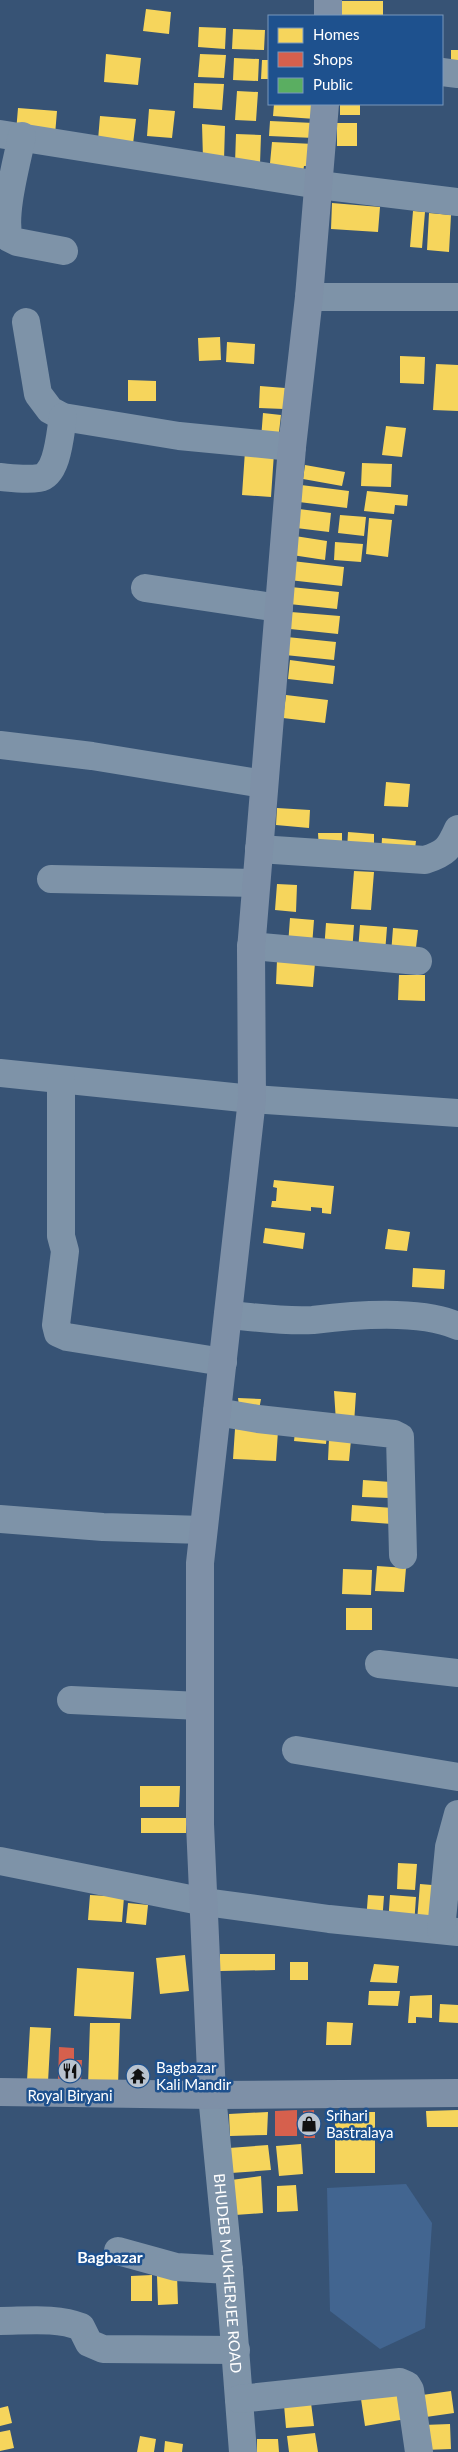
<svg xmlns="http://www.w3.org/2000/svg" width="458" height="2452" viewBox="0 0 458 2452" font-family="Lato,sans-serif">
<rect width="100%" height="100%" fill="#375375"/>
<path fill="#426590" d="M406,2184L432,2223L425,2328L380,2349L330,2311L327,2188Z"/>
<path fill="#f6d55c" d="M341,1H383V16H341Z
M146,9L171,12L169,34L143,31Z
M199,27L226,28L225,49L198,47Z
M233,29L265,30L264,50L232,49Z
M451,50H458V68H451Z
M106,54L141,58L138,85L104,82Z
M200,54L226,55L224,78L198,77Z
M234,58L259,59L258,81L233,80Z
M262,60H269V79H261Z
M194,83L224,84L222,110L193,108Z
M237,91L258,92L256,121L235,120Z
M274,104H316L315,119L273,116Z
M340,104H360V115H340Z
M18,108L57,111L55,135L16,132Z
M149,109L175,111L172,138L147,136Z
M100,116L136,119L133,144L98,140Z
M270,121L314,123V138L269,136Z
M337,123H357V146H337Z
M202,124L225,126L224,160L203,159Z
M236,134L261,135L260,164L235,163Z
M272,142L314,144L313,166H304L303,172L269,174Z
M332,203L380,207L378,232L331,229Z
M413,211L425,212L422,248L410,247Z
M429,213L451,215L449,252L427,250Z
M220,337L221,360L199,361L198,338Z
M227,342L255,344L254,364L226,362Z
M400,356L425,357L424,384L400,383Z
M436,364L458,365V411L433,410Z
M128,380L156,381V401H128Z
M260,386L285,388L284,409L259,408Z
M263,413L281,415L278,441L261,439Z
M386,426L406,428L402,457L382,455Z
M245,451L274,453L271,497L242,495Z
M362,463L392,464L391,487L361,486Z
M305,465L345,472L342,486L303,479Z
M301,485L349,491L347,508L299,502Z
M367,491L408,495L407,506L395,505L394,514L364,511Z
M299,509L331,513L329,532L296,528Z
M340,515L366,517L364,536L338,533Z
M369,518L392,520L388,557L366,554Z
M295,536L327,541L325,560L292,555Z
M335,542L363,544L361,562L334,560Z
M292,561L344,567L342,586L289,580Z
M291,587L339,592L337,609L289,604Z
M291,612L340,616L338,634L290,629Z
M287,637L336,642L334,660L285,655Z
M290,660L335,666L333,684L288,679Z
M286,695L328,700L325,723L283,718Z
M386,782L410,784L408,807L384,806Z
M277,808L310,810L309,828L276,825Z
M348,832L374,834V853L347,850Z
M318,833H342V851L319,850Z
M382,838L416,841L414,857L381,855Z
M354,871L374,872L371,910L351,909Z
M277,884L297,885L296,912L275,910Z
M290,918L314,920L312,946L288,945Z
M326,923L354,925L352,953L324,951Z
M360,925L387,927L385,953L358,951Z
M393,928L418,930L415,956L391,954Z
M277,960L315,963L313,987L276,984Z
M399,975H425V1001L398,1000Z
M274,1180L334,1186L331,1214L322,1213V1208L311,1207V1211L271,1207L272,1201H276L277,1188L273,1187Z
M265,1228L305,1233L303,1249L263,1243Z
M388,1229L410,1232L407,1251L385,1249Z
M413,1268L445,1270L444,1289L412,1287Z
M334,1391L356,1393L354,1424L336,1422Z
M238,1398L261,1399L258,1415L240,1414Z
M235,1429L278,1431L276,1461L233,1459Z
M295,1432L327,1434L326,1444L294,1441Z
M329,1439L351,1440L349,1461L328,1460Z
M363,1480L391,1482L390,1498L362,1497Z
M352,1505L393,1508L392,1524L351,1521Z
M377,1566L406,1568L404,1592L375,1591Z
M343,1569L372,1570L371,1595L342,1594Z
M346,1608H372V1630H346Z
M140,1786H180L179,1807H140Z
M141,1818H186V1833H141Z
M398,1863L417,1864L415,1890L397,1889Z
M420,1884L444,1886L441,1923L417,1921Z
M90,1895L124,1897L122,1922L88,1920Z
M368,1895L384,1896L382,1923L366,1921Z
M390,1895L416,1897L414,1926L388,1924Z
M128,1903L148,1905L146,1925L126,1923Z
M220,1954H275V1970L220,1971Z
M185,1955L189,1991L160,1994L156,1958Z
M290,1962H308V1980H290Z
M374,1964L399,1966L397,1983L370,1982Z
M77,1968L134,1972L131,2019L74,2016Z
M369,1991H400L398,2006L368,2005Z
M432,1995V2018L416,2017V2023H408L410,1996Z
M440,2004L458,2005V2023L439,2022Z
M327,2022L353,2023L351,2045H326Z
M90,2023H120L118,2086H88Z
M30,2027L51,2028L48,2082L27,2081Z
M458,2110V2127H427L426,2111Z
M268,2112L267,2135L230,2136L229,2114Z
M335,2112H375V2173H335Z
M301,2144L303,2174L279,2176L276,2146Z
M268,2145L271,2170L231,2173L229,2148Z
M261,2176L263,2213L235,2215L231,2180Z
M296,2185L298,2211L277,2212V2186Z
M152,2275V2301H131V2276Z
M177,2275L178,2304L158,2305L157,2276Z
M451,2391L454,2413L419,2418L415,2396Z
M401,2393L406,2419L365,2426L361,2399Z
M311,2403L314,2426L286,2428L284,2405Z
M8,2406L12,2423L0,2426V2408Z
M450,2424L451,2449L424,2450L423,2425Z
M10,2430L14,2448L0,2451V2432Z
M315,2433L318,2452H289L287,2436Z
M140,2436L156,2439L154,2452H137Z
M257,2439H278L279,2452H257Z
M165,2441L183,2444L182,2452H164Z"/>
<path fill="#d6604d" d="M59,2047L74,2048V2060H82L81,2082L58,2081Z
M297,2110V2136H275V2111Z
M314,2110L315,2138H304L303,2111Z"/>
<path fill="#5aae61" d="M145,2068L146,2084L130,2085L129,2069Z"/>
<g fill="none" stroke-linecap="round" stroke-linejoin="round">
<g stroke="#7e93a8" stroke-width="28">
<path d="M442,72L458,74"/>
<path d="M0,134L319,185L458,202"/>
<path d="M22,136C17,162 2,214 9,238L17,242L64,251"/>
<path d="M309,297H458"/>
<path d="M26,322L38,394L50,410L63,417L179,436L292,447"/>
<path d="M0,477C12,478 26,480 39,478C58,475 60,433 63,417"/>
<path d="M145,588L279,608"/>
<path d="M0,745L92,756L264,784"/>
<path d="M259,849L425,860C446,853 449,849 458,829"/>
<path d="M51,879L256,883"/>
<path d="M251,946L418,961"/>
<path d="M0,1073L252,1099L458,1113"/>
<path d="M61,1080V1236L65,1251L56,1325L58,1333L67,1337L223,1362"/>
<path d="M228,1315C255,1317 285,1322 313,1320C353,1315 420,1309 458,1326"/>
<path d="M217,1412L258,1419L394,1434L400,1437L403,1555"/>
<path d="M0,1519L103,1527L203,1530"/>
<path d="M379,1664L458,1673"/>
<path d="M71,1700L200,1706"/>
<path d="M296,1750L458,1777"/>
<path d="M0,1861L205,1902L329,1919L458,1932"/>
<path d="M441,1930L449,1847L458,1814"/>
<path id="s1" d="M212,2095L229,2270L243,2452"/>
<path d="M118,2251L176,2267L229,2270"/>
<path d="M0,2321C26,2321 57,2317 81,2327L89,2343L103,2349L236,2350"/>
<path d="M239,2399L400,2382L407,2385L410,2390L419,2452"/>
</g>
<path stroke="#7e90a7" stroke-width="28" d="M328,16V0
M0,2092L212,2095L458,2093
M212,2095L200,1824V1563L252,1099L251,950L292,447L309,297L325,104"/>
</g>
<defs>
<g id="restaurant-disc" transform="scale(1.25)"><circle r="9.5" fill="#b9c3cf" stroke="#1e518e"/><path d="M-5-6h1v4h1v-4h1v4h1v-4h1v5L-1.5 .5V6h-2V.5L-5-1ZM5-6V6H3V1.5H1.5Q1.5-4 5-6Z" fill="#111"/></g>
<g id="temple-disc" transform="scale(1.25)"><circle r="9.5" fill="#b9c3cf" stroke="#1e518e"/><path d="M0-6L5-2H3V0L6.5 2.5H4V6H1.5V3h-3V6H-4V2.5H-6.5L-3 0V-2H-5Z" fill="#111"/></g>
<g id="shop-disc" transform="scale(1.25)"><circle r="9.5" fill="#b9c3cf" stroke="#1e518e"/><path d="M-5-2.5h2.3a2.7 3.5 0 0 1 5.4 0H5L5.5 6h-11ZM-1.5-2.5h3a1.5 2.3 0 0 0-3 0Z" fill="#111"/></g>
</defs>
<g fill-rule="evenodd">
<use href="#restaurant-disc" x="70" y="2071"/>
<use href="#temple-disc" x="138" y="2076"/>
<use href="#shop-disc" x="309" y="2124"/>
</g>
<g text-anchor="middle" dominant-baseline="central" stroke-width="5" stroke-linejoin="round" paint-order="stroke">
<g font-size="15" fill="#fff" stroke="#1e518e" text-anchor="start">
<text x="156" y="2067">Bagbazar<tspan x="156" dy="17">Kali Mandir</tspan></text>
<text x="70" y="2095" text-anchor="middle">Royal Biryani</text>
<text x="326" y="2115">Srihari<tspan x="326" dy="17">Bastralaya</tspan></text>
</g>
<g font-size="15" fill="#fff" stroke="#1e518e">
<text stroke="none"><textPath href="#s1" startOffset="179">BHUDEB MUKHERJEE ROAD</textPath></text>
</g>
<g font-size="16" font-weight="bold" fill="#fff" stroke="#1e518e">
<text x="110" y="2256">Bagbazar</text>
</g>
</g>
<rect x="268" y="15" width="175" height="90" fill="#1e518e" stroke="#7897bb"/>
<rect x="278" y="28" width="25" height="15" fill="#f6d55c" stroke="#7897bb"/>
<text x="313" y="40" font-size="15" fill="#ffffff">Homes</text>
<rect x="278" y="52" width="25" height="15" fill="#d6604d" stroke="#7897bb"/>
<text x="313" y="65" font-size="15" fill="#ffffff">Shops</text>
<rect x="278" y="78" width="25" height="15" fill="#5aae61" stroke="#7897bb"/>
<text x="313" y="90" font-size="15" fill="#ffffff">Public</text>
</svg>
